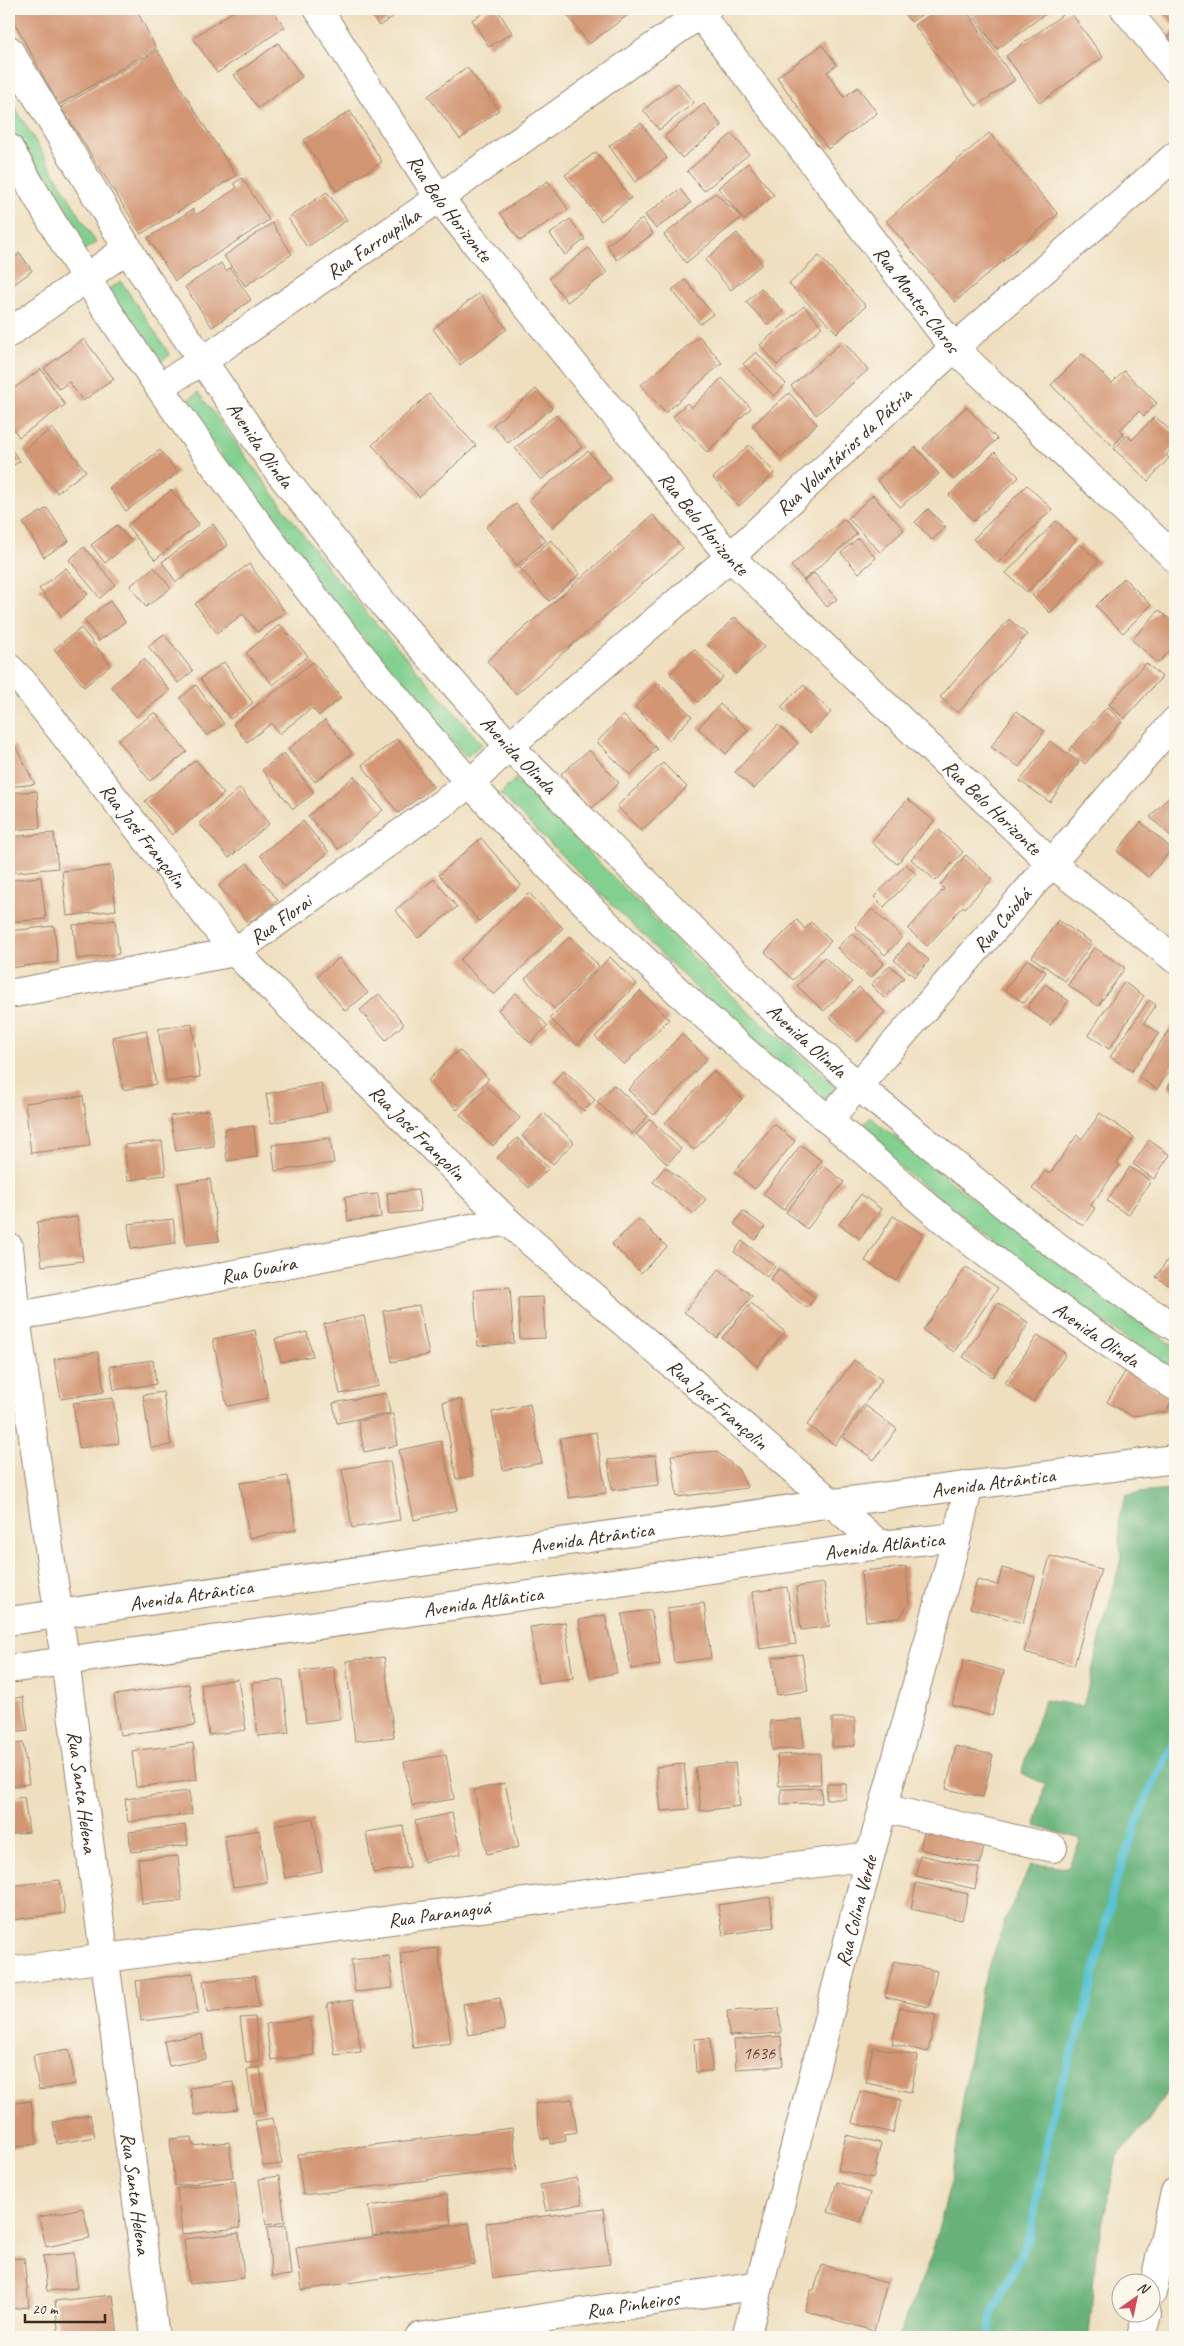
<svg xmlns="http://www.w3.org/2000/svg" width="1184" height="2346" viewBox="0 0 1184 2346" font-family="Caveat,sans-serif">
<rect width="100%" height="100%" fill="#fbf7ec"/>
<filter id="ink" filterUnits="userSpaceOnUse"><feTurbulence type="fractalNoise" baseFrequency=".02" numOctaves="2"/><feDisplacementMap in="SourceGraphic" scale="10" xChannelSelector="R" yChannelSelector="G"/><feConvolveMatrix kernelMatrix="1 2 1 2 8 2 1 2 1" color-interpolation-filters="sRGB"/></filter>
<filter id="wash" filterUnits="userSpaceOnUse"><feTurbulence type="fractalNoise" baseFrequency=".0096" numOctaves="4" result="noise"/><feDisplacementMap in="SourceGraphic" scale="20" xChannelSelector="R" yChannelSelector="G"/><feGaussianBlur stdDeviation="1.12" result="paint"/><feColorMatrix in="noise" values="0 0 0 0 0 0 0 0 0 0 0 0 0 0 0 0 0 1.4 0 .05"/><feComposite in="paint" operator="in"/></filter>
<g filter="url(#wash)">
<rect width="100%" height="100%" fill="#efdfbf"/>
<path fill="#81d090" stroke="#5e7d57" d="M9,97L96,243L80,252L9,132Z
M121,281L170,355L156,365L106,291Z
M198,392L330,571L482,744L466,757L316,582L183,404Z
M515,779L744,1008L838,1087L826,1102L730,1022L500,794Z
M870,1117C969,1198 1070,1274 1175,1347V1372C1065,1298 961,1217 858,1133Z"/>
<path fill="#68b27a" stroke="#526e4c" d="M1175,1484V2079L1148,2121L1117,2157L1096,2252L1089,2337H898L930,2260L953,2174L968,2063L981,1992L1005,1920L1031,1864L1068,1868L1081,1839L1035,1826L1045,1784L1021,1773L1044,1700L1083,1706L1121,1558L1118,1520L1127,1494L1170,1490Z"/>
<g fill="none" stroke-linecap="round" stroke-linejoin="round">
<path stroke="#5ac2d7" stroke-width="8" d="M989,2337L991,2316L1030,2236L1054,2105L1085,2014L1115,1883L1148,1794L1175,1739"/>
</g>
<g id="blocks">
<path fill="#d39674" d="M9,9H136L156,48L59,105L9,13Z
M237,9H272L285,27L217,73L193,38Z
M367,9H398L400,12L379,26Z
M490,9H497L512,33L489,47L472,20Z
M563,9H636L589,44Z
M901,9H930L911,22Z
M939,9H965L1015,80L976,106L914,25Z
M968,9H1052L997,49Z
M1159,9H1175V22L1172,24Z
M1069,10L1103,57L1040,103L1006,56Z
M1175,30V52L1165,40Z
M278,43L302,77L258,108L234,75Z
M822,45L837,65L827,72L844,97L858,87L877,113L828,149L777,77Z
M157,50L236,176L141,234L61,107Z
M467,67L499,110L460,139L428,96Z
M678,83L694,103L659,130L643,110Z
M704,104L722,126L682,158L664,137Z
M350,111L382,162L336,191L304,140Z
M641,123L667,158L635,182L609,146Z
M989,133L1058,214L955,302L886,221Z
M732,134L749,154L704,191L687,171Z
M596,152L631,198L601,221L565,175Z
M748,163L774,195L744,220L718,188Z
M242,178L269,220L175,281L148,238L193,209L196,215L237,188L234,183Z
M548,181L568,209L520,241L500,213Z
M680,189L691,203L656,229L645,215Z
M327,192L347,220L307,247L288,218Z
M715,193L742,217L686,263L664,235Z
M570,219L585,239L565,255L550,234Z
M642,219L653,234L617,260L607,245Z
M272,223L292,254L245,286L224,256Z
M737,233L762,264L731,290L705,260Z
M589,248L607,273L567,302L549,278Z
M9,252L13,258L20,253L32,271L9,288Z
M819,256L866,306L837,333L789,284Z
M221,263L226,271L230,268L251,300L212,327L185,287Z
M685,280L713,314L700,324L672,290Z
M761,288L783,311L768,325L746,302Z
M479,293L507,329L460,365L433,329Z
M804,306L822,327L777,365L760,345Z
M699,336L722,363L665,413L641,385Z
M84,339L114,379L83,401L69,382L59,389L44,368Z
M843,341L868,370L816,415L791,386Z
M756,352L786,384L774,396L743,364Z
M1082,354L1112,383L1124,371L1157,403L1144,416L1139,411L1120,430L1124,434L1113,446L1051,385Z
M41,369L65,405L19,437L9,422V392Z
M722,378L751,408L707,452L673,417L687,403L691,408Z
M536,389L552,408L508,443L493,425Z
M789,393L817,424L781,458L752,426Z
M429,394L476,446L419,497L372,445Z
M966,407L997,439L954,480L923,448Z
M556,415L582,447L541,480L515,448Z
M1155,416L1175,435V445L1166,455L1169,458L1148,481L1114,449L1127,435L1132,440Z
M52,428L86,471L57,493L23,451Z
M749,445L775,473L739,506L713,478Z
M9,446L20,461L9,468Z
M916,447L939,474L900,507L877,480Z
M160,450L178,473L126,511L109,488Z
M588,451L611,478L552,527L529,500Z
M995,452L1019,477L974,521L949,495Z
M1027,485L1052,509L998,563L973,539Z
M171,490L199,524L155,560L127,526Z
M873,495L904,530L880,552L848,518Z
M516,504L546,541L517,565L486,527Z
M47,508L69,541L44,557L23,523Z
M928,509L946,527L932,540L915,522Z
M9,512L16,523L9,528Z
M653,515L683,548L516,694L487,661Z
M844,519L857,534L804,580L791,566Z
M1056,521L1076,540L1027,592L1006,573Z
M213,524L228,545L176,582L162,562Z
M117,525L131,542L105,563L91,545Z
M858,538L876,558L859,573L841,553Z
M551,540L580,574L549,601L519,567Z
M1080,544L1099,561L1050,613L1032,595Z
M84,547L115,585L100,598L69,560Z
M249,564L285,612L257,632L243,614L217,633L195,604Z
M154,567L171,588L146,607L130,586Z
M66,568L88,594L62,616L39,589Z
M814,573L837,599L827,607L804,581Z
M1124,578L1151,605L1123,633L1096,606Z
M110,601L125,622L99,641L84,620Z
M1159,610L1175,624V645L1158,663L1132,640Z
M735,617L764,647L736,674L707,644Z
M1009,619L1027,635L958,713L940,697Z
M280,624L308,656L273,685L246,653Z
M81,628L111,665L84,687L54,649Z
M164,634L193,671L178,683L148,646Z
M694,649L723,677L698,702L670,674Z
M144,659L170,691L136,717L111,686Z
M224,662L253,703L230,719L200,679Z
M313,662L341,698L319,716L312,708L279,734L272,723L247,742L233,724Z
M1146,663L1162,677L1124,719L1109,704Z
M659,683L692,716L669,740L635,707Z
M196,685L224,724L207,736L180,698Z
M803,685L831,712L810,734L781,707Z
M720,704L748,730L726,754L698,728Z
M1107,707L1122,721L1085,764L1069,750Z
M1016,711L1045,731L1019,767L991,747Z
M155,712L187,752L150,781L118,740Z
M623,715L657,749L630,775L597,742Z
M325,720L352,753L315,782L288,749Z
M778,725L798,743L754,789L735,772Z
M397,739L433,787L398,813L362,765Z
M1050,741L1079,762L1050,802L1020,781Z
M15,746L35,784L9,787V747Z
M589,750L619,783L592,808L561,774Z
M284,753L314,793L293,809L262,770Z
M196,760L224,794L172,835L145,801Z
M663,763L687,787L641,831L617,806Z
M354,776L383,810L338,849L308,816Z
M240,788L269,824L229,858L199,823Z
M37,791L40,828L9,830V793Z
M1174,791L1175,792V840L1150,817Z
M908,799L934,821L897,864L871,842Z
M303,821L329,852L285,887L260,855Z
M1141,822L1172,849L1148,877L1117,851Z
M938,829L963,852L936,881L911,859Z
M54,833L58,868L9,873V837Z
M481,838L521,885L479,921L439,875Z
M966,855L992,879L965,908L963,906L927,946L908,929L944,889L940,885Z
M247,863L278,900L249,923L219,886Z
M906,864L916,874L884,907L874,897Z
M111,866L116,910L67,916L62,871Z
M41,877L46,919L9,922V880Z
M434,879L457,907L418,938L395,910Z
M529,893L563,928L494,995L460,960Z
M872,909L902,937L885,955L855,927Z
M115,920L119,954L77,959L73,925Z
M797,920L805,929L811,922L831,941L793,980L765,952Z
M1058,920L1092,943L1065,981L1032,957Z
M54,926L58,962L9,968V931Z
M852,933L884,963L870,978L837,948Z
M570,936L599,966L554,1009L525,979Z
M908,943L929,960L915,977L894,960Z
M1094,947L1125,968L1098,1006L1068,985Z
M610,957L637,984L577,1045L550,1018Z
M824,957L852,982L824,1011L797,986Z
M339,958L368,993L345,1011L317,976Z
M1027,959L1046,972L1024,1003L1005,990Z
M890,965L904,978L884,998L871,985Z
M1124,982L1144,996L1109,1049L1088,1035Z
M1045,984L1069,1001L1050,1025L1027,1008Z
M859,987L885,1012L856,1042L830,1017Z
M640,991L669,1019L624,1065L595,1037Z
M516,993L548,1026L530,1043L498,1010Z
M379,994L404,1024L386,1040L360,1010Z
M1149,1000L1156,1005L1144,1023L1159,1033L1132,1071L1110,1057Z
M192,1024L200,1077L167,1082L158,1029Z
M1172,1025L1175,1027V1062L1157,1089L1138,1077Z
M146,1030L156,1084L123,1090L112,1037Z
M682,1034L707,1059L654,1115L628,1090Z
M459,1050L489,1079L457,1110L428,1080Z
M564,1070L595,1100L584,1111L553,1082Z
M713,1071L742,1099L694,1150L665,1123Z
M1175,1076V1092L1168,1087Z
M321,1083L327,1112L271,1123L266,1094Z
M614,1085L648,1116L632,1134L597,1102Z
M487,1087L520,1118L493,1146L460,1115Z
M83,1096L90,1146L31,1153L25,1103Z
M209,1110L214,1146L176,1151L170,1116Z
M544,1113L574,1142L553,1164L522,1136Z
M1100,1113L1134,1137L1117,1163L1120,1165L1091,1205L1095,1208L1083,1226L1032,1189L1045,1171L1050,1174L1077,1135L1082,1139Z
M650,1119L681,1149L667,1164L636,1134Z
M774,1124L795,1141L755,1189L734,1172Z
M254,1126L257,1157L227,1161L224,1129Z
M330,1138L334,1163L275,1171L272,1145Z
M517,1138L549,1168L529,1188L497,1158Z
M1149,1140L1170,1155L1154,1179L1133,1164Z
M162,1141L166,1175L128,1180L124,1145Z
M801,1145L822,1161L783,1210L763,1194Z
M823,1165L844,1182L807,1229L786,1212Z
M665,1167L706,1199L694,1214L653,1182Z
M1130,1167L1151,1181L1128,1215L1107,1201Z
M210,1179L219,1241L186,1245L178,1183Z
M418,1190L421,1211L389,1214L387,1193Z
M378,1194L381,1217L348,1221L345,1197Z
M861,1194L881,1209L860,1239L839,1224Z
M743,1211L765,1227L755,1240L734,1224Z
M893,1216L923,1234L896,1280L865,1261Z
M77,1217L83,1261L42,1266L37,1222Z
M173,1219L176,1243L131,1249L128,1224Z
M639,1219L667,1247L641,1273L612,1244Z
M742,1241L775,1266L767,1277L734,1252Z
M1174,1250L1175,1251V1289L1156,1277Z
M966,1267L998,1288L954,1352L923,1330Z
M719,1269L752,1296L717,1338L684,1312Z
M778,1269L815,1297L807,1308L770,1280Z
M510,1287L514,1343L478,1346L474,1290Z
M543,1297L545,1338L520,1339L518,1298Z
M751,1303L785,1332L757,1366L722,1338Z
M998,1303L1029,1323L993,1377L963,1357Z
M419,1305L429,1355L392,1362L383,1311Z
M364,1316L379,1386L340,1394L324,1324Z
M255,1330L268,1398L227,1406L213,1339Z
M307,1332L313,1356L281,1362L275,1339Z
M1038,1335L1066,1354L1033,1402L1005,1383Z
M98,1352L104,1392L61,1399L54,1359Z
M153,1360L156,1384L114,1390L110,1366Z
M854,1360L882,1380L835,1445L807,1425Z
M1126,1370L1173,1399L1166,1412L1132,1416L1107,1402Z
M163,1392L171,1445L151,1448L143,1395Z
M386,1393L390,1413L337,1423L333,1403Z
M113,1398L119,1443L79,1448L73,1403Z
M461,1399L473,1476L456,1479L443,1402Z
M530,1404L542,1463L503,1470L492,1412Z
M866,1406L897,1429L874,1460L843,1437Z
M393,1414L398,1445L364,1452L358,1421Z
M596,1432L606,1493L569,1498L560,1438Z
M441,1441L457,1510L414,1520L399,1450Z
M716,1451L739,1470L747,1488L677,1497L671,1455Z
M656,1455L659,1485L612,1490L608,1460Z
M390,1461L400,1520L352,1528L342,1469Z
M288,1476L296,1530L249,1538L240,1483Z
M1050,1556L1101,1569L1074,1666L1024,1652Z
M906,1567L909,1603L900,1618L866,1621L861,1571Z
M1002,1568L1035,1577L1023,1623L970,1608L977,1580L998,1585Z
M824,1583L830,1626L801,1630L796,1587Z
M787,1587L796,1644L760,1649L752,1592Z
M704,1603L711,1658L674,1663L667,1608Z
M651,1610L660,1665L631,1669L622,1614Z
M605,1615L617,1673L590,1678L579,1620Z
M565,1622L573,1678L538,1683L530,1627Z
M802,1654L808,1691L777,1695L772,1658Z
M384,1657L394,1737L355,1741L346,1661Z
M964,1660L1004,1671L992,1716L952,1705Z
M334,1667L340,1719L306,1723L300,1671Z
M238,1679L246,1730L209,1735L201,1685Z
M283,1680L289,1733L258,1736L252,1683Z
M189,1684L195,1725L120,1735L114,1695Z
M23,1697L28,1730L9,1732V1699Z
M832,1718H855V1746L832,1747Z
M802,1719L804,1748L772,1750L770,1721Z
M23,1743L29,1784L9,1786V1745Z
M193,1743L197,1780L136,1787L132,1751Z
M956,1746L993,1755L983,1797L946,1789Z
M820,1753L821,1784L779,1786L777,1755Z
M446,1755L454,1799L412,1806L404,1762Z
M735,1763L740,1806L701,1811L695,1767Z
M684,1764L689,1809L661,1811L656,1767Z
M505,1783L519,1847L487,1854L474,1790Z
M827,1784H846V1799H826Z
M821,1788L822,1803L781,1804V1789Z
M189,1791L192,1814L128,1822L125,1799Z
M24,1797L29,1832L9,1835V1799Z
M452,1813L461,1854L424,1862L415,1821Z
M313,1818L322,1871L285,1878L275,1825Z
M185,1825L188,1845L131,1852L129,1832Z
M403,1826L410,1867L373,1873L366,1832Z
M925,1829L985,1843L980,1864L920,1849Z
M259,1830L267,1882L233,1887L224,1836Z
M920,1855L979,1868L975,1889L916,1876Z
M178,1856L182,1901L142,1904L138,1859Z
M60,1880L65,1913L12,1920L9,1886Z
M916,1883L968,1894L962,1920L911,1909Z
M770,1897L774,1927L723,1935L718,1905Z
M438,1948L451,2043L413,2048L400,1953Z
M389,1956L393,1988L355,1992L351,1960Z
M894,1961L937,1971L929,2007L885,1997Z
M193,1973L198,2014L141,2021L136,1981Z
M255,1976L259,2007L207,2013L203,1981Z
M500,1998L505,2029L468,2035L463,2004Z
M353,2000L361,2052L335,2055L327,2004Z
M900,2007L936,2015L928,2052L892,2044Z
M779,2008L781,2033L729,2036L727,2011Z
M255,2017L260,2062L246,2063L240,2018Z
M310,2018L314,2055L271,2060L266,2024Z
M202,2034L206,2059L169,2066L164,2041Z
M781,2036L783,2066L736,2069L734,2040Z
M710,2038L712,2071L696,2072L694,2039Z
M873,2047L918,2056L911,2092L866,2083Z
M69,2049L75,2084L39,2090L33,2055Z
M260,2067L266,2111L253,2113L247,2069Z
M233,2082L237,2109L195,2115L190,2088Z
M860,2091L901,2100L893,2133L852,2123Z
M572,2099L577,2132L565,2134L566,2141L551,2144L550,2138L541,2139L535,2104Z
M31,2101L37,2144L9,2148V2104Z
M90,2115L95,2137L57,2144L53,2122Z
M273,2118L282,2164L263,2166L255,2121Z
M512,2128L517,2169L303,2195L298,2154Z
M846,2135L881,2143L873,2178L838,2170Z
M192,2137L193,2146L229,2142L233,2177L198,2181V2183L175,2186L170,2139Z
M279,2176L285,2222L266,2225L259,2179Z
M577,2178L582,2204L546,2211L540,2185Z
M235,2181L240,2228L182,2234L177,2188Z
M837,2182L870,2193L861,2222L828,2212Z
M447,2195L451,2224L373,2236L368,2206Z
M83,2208L90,2238L46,2247L39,2217Z
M603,2209L610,2264L493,2278L486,2223Z
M469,2223L475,2264L302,2290L296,2248Z
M286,2225L291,2275L272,2277L267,2227Z
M239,2233L244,2278L189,2284L184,2239Z
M74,2253L77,2288L47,2291L43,2256Z
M24,2258L29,2307L9,2309V2259Z
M822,2265L887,2283L874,2331L805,2311L811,2290H814Z
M113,2295L118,2337H59L55,2301Z"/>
</g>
</g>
<g filter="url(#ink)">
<use href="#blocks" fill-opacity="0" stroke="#95846e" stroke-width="1"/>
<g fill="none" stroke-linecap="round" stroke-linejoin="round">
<g stroke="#95846e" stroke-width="30">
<g id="minor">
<path id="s1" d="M318,9L439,198L730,557L1052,864L1175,959"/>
<path id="s2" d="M696,9L954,348L1175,558"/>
<path d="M1125,9L1175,69"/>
<path id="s3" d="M9,50L140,269L275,467L386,607L509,746L786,1022L859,1087L1040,1234L1142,1307L1175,1327"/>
<path id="s4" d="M9,148C35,192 60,238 88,281C203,457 329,625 469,782C554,876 651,969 747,1053C770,1074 796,1092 820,1113C862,1148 902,1186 944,1220C1018,1280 1094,1336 1175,1386"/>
<path d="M9,333L128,248"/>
<path id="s5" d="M159,387L204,360L439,198L707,9"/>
<path id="s6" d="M9,668L23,682L235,952L507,1221L880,1545"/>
<path id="s7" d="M9,994L235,952L471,783L509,746L730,557L954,348L1175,156"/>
<path id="s8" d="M828,1120L1175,721"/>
<path id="s9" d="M9,1247L16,1317L65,1660L155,2337"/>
<path id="s10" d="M9,1318L507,1221"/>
<path id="s11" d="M9,1621L833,1503L1175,1459"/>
<path id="s12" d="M9,1669L880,1545L957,1537"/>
<path d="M883,1808L1053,1848"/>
<path id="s13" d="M9,1971L870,1856"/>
<path d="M1152,2293L1175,2192"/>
<path id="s14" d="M419,2337L759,2285"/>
<path id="s15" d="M746,2337L870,1856L957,1537L969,1485"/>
<path d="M1141,2337L1147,2314"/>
</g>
</g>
<use href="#minor" stroke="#fff" stroke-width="28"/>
</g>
</g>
<g text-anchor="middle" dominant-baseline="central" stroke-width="5" stroke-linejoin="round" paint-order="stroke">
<g font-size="18" fill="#614534">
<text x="759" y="2053">1636</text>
</g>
<g font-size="20" fill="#3b2a1e" stroke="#fbf7ec">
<text stroke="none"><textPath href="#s1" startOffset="239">Rua Belo Horizonte</textPath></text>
<text stroke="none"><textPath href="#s5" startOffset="258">Rua Farroupilha</textPath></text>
<text stroke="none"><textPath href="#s2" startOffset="365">Rua Montes Claros</textPath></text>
<text stroke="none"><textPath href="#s3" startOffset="468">Avenida Olinda</textPath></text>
<text stroke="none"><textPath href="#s7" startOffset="1019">Rua Voluntários da Pátria</textPath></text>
<text stroke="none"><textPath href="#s1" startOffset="644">Rua Belo Horizonte</textPath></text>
<text stroke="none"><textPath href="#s3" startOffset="872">Avenida Olinda</textPath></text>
<text stroke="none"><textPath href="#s1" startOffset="1049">Rua Belo Horizonte</textPath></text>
<text stroke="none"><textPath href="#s6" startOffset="215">Rua José Françolin</textPath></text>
<text stroke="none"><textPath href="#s7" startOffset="286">Rua Florai</textPath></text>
<text stroke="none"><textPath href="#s8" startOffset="265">Rua Caiobá</textPath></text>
<text stroke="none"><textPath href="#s3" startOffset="1278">Avenida Olinda</textPath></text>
<text stroke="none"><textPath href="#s6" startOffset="620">Rua José Françolin</textPath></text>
<text stroke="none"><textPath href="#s10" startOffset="254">Rua Guaíra</textPath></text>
<text stroke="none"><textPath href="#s4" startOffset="1622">Avenida Olinda</textPath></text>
<text stroke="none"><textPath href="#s6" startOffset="1025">Rua José Françolin</textPath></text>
<text stroke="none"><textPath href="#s11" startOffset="994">Avenida Atrântica</textPath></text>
<text stroke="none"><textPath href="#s11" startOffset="589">Avenida Atrântica</textPath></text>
<text stroke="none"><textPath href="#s12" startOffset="884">Avenida Atlântica</textPath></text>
<text stroke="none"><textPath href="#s11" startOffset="184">Avenida Atrântica</textPath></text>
<text stroke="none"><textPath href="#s12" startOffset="479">Avenida Atlântica</textPath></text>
<text stroke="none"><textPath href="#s9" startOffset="550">Rua Santa Helena</textPath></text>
<text stroke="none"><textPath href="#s15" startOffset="440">Rua Colina Verde</textPath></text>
<text stroke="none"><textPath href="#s13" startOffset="434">Rua Paranaguá</textPath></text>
<text stroke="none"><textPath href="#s9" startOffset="955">Rua Santa Helena</textPath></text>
<text stroke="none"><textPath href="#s14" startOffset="216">Rua Pinheiros</textPath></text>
</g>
</g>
<rect width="1184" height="2346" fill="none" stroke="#fbf7ec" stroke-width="30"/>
<g transform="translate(1136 2298) rotate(33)"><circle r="24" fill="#fbf7ec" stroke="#aea59a"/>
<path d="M0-4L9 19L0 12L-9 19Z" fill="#d1495b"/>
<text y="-8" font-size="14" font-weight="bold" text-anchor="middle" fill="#3b2a1e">N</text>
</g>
<path d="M25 2314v8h80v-8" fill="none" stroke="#3b2a1e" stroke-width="2.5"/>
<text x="32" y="2314" font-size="15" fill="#3b2a1e" stroke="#fbf7ec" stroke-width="4" paint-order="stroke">20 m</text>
</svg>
